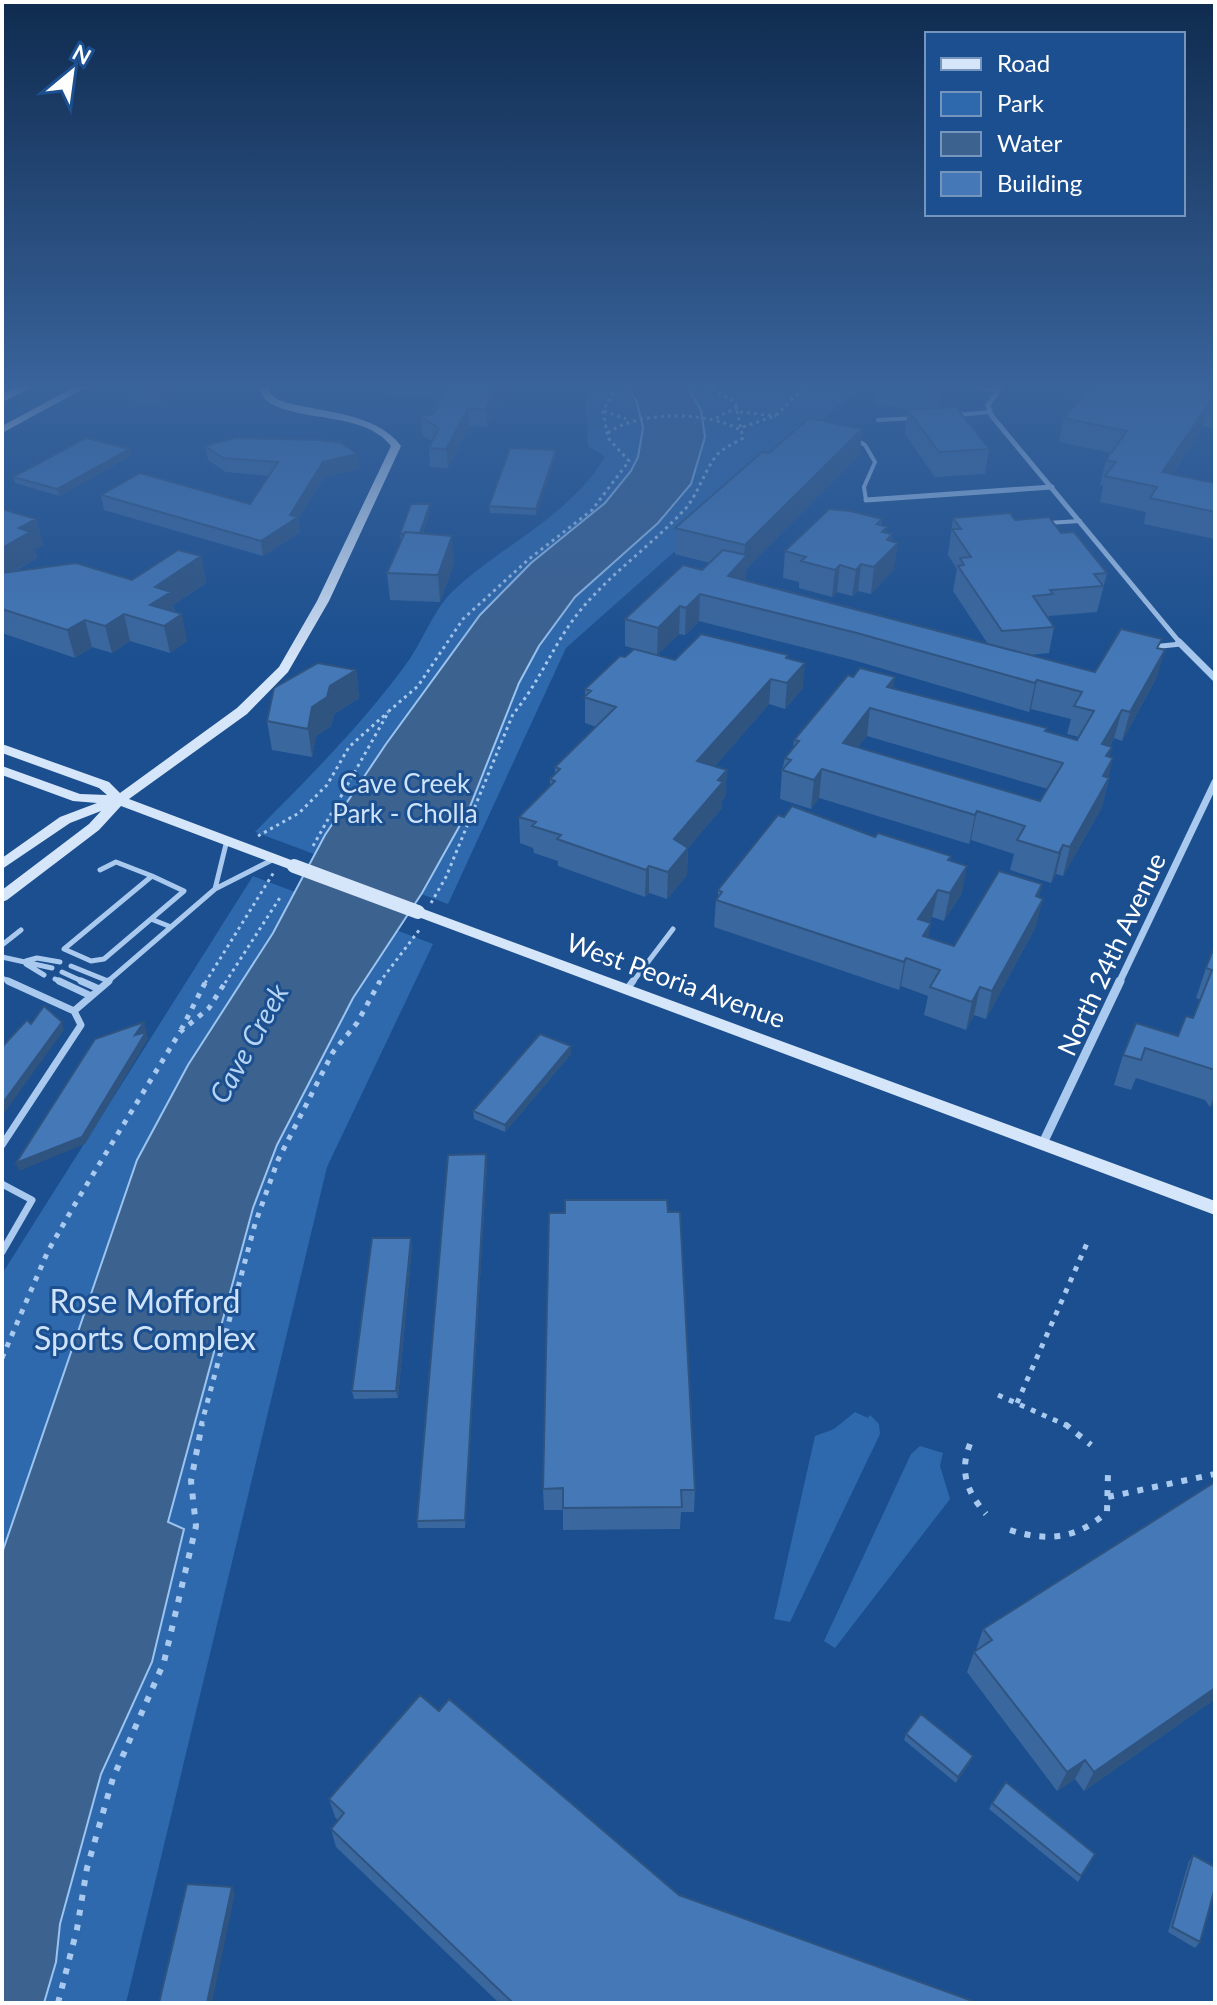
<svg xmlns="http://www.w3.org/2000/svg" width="1217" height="2005" viewBox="0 0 1217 2005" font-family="Lato,sans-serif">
<rect width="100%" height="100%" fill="#1b4f8f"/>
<path fill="#2e69ad" d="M597,383H864L566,648L448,904L255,832C309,777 364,723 409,660C423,640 434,610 451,593C501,545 568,518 605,457L588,446L585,399L599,388Z
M253,876L433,944L327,1167L126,2003H2V1274Z
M855,1412L868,1418L870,1415L879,1424L880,1434L790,1622L774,1619L815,1436L834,1429Z
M920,1446L943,1453L940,1466L950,1499L835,1648L824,1641L911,1454Z"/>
<path fill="#3c6290" stroke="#9cc4f0" stroke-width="2" d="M626,383H685L701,410L705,437L691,484L658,523L575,597L539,646L519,683L469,809L422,893L353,998L277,1145L253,1208L168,1522L184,1529L152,1662L101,1774L60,1924L56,1962L44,2003H2V1553L137,1160L188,1065L273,933L325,835L386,744L480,615L531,563L605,503L631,471L638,457L643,428L637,402Z"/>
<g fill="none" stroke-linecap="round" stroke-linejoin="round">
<path stroke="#a9c9ee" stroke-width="3" stroke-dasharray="3 4" stroke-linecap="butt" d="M604,411L626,419
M740,412L776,416
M716,418L738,407
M743,427L775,416L809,383
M608,433C639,410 710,411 742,431
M258,836L299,813L327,785L349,747L388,712
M313,846L389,711L418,686L463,619L529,559L592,510L629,461L608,438L603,411L619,383
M431,903L446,877L513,714C541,681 555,639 584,606C615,570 654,543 686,508C699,492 704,471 717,455C723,448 735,443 743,438L735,402L699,383
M205,983L274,872
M225,983L281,896
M379,983L420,929"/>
<path stroke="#a9c9ee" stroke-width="5" stroke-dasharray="5 7" stroke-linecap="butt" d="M181,1030L206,981
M2,1358L48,1251L78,1199L180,1032L209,1008L226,981
M998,1395L1068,1426
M1017,1403L1088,1241
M201,1426L255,1224L278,1160L333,1052L357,1023L380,981"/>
<path stroke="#a9c9ee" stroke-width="6" stroke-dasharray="6 9" stroke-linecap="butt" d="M1065,1424L1091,1445
M970,1444C959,1472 967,1492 986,1514
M1108,1497L1215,1474
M1010,1530C1047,1542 1077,1539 1107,1512L1108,1473
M58,2003L77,1929L87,1868L113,1778L164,1662L196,1526L191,1481L202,1424"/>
<path stroke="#a9c9ee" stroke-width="4" d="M960,383L996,391
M958,415L990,412
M878,420L915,418
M855,439L865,445L875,462L864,487L866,500
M1047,523L1080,521"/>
<path stroke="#a9c9ee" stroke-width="5" d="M1152,647L1181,644
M100,870L116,862L152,876
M152,876L184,891L104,959L91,961L64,949Z
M215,889L227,840
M151,919L171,927
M2,945L21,930
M2,957L52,968
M26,961L37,958L60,962
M26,964L44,975
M71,966L108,981
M62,972L86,983
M2,978L13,983
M55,979L63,983
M106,983L215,889L274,859
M632,983L673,929"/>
<path stroke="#a9c9ee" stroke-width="7" d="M8,981L74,1011
M59,981L91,996
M81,981L99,989
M627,989L633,981
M2,1145L81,1025L74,1011L109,981
M2,1184L32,1200L2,1252"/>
<path stroke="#a9c9ee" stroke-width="5" d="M1003,383L988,405L991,415L1181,644
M866,500L1052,487"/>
<path stroke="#a9c9ee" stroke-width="7" d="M1179,642L1215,678
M1119,983L1215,782"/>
<path stroke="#a9c9ee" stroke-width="9" d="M1043,1143L1120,981"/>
<path fill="#d6e6fa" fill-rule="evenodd" d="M82,383H94L2,433V426Z
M257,383H267C268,387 269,392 272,395C278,402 293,404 302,406C335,413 380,417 401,446L329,601L288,672L247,714L129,799L299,863L301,866L299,869H289L121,806L99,830L7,900L2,902V890L89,824L101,811L70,823L2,869V858L60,817L97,803L73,801L2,775V766L80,794L107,795L99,788L2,753V744L109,782L120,793L237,708L279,667L317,601L391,446C364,410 294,423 266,400C262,396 260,389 257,383Z
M418,907L1215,1201V1215L413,915L410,912Z"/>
<path fill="#fff" fill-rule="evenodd" d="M23,383H41L2,402V393Z"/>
<path stroke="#d6e6fa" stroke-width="14" d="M294,866L418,912"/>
</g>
<path fill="#3a679d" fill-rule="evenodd" d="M126,383H191L156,405L130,400Z
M335,383H506L487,427L469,426L448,468L430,467L429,448L432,441L422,435L421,417L435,413L442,399L389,394Z
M877,383H959L957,390L940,408L989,449L985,474L935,477L905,434L908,410L875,403Z
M1067,383H1215V429L1203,426L1172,474L1215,483V539L1144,524L1146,512L1100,502L1103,486L1100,485L1106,460L1111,453L1059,442L1064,418L1077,402L1063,399Z
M862,429L860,454L746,569L745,581L988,644L953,591L957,569L948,555L953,518L1015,520L1061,533L1107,573L1097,612L1049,616L1048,618L1054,627L1049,653L1030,655L1095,672L1160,648L1157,677L1122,741L1114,738L1110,746L1108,777L1109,778L1102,807L1063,876L1056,874L1051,883L1010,870L1014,854L971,840L969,844L819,798L811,809L780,799L782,770L785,758L793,748L794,740L893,689L1047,728L1046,731L1077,740L1079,737L1067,734L1071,719L1031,709L1029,712L853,660L699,621L685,635L679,634L657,655L625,646V619L702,570L710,563L675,554V528L769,453ZM867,736L1048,789L1040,801L858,747Z
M205,446L357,454L359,469L324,477L298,519L300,532L263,556L104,510L101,495L250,504L269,476L226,472L208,460Z
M129,449L131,456L59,496L15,483L13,477Z
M556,456L536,515L490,513L489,506Z
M2,509L36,519L43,545L35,549L37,558L15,571L132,580L201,556L206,583L173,605L175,612L187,641L170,653L130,641L112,653L92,647L75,658L2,633Z
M430,511L423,533L454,563L440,602L390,600L387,573L401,541L400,534Z
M882,519L881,525L886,533L892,534V541L894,569L871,594L858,591L852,596L837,592L832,597L799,588V582L783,578L785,551Z
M625,657L675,660L788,658L803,688L785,709L769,704L715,766L727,770L725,797L722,800V808L688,848L687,875L667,899L649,893L645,897L558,866V861L534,853L533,848L520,843L519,817L550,786V779L555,774V767L596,727L585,723V689Z
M356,670L359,698L334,714L331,726L316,736L312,757L272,750L267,721Z
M875,837L951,856L950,860L962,893L944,921L932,917L929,922L928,938L954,946L1039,897L1036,926L986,1019L974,1015L966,1030L924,1015L928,996L901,986L899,990L714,927L716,900L718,897V890Z
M1215,951V1105L1210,1107L1205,1100L1136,1078L1131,1090L1114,1085L1123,1055L1178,1036L1193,1018L1201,1000L1196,998L1206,968Z
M571,1054L505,1132L474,1119L473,1111Z
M486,1154L487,1162L465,1528H418L417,1521Z
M412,1246L398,1398L354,1399L352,1391Z
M543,1489L695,1490L694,1512H681L680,1529L563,1530V1510H544Z
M983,1629L1215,1699L1084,1791L1075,1779L1057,1791L967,1672L974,1652L976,1650Z
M439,1711L679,1895L978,2003H499L336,1847L331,1829L338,1820L335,1817L329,1799Z
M906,1734L970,1762L956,1783L904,1740Z
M992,1803L1095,1854L1078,1882L989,1809Z
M1193,1855L1200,1942L1195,1948L1168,1932L1189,1861Z"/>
<path fill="#305480" d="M152,383H191L156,405Z
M497,383H506L487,427L486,409Z
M943,383H959L957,390L937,411L941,387Z
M1210,402L1203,426L1156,497L1162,472Z
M468,408L469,426L448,468L446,449Z
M862,429L860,454L746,569L745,582L728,576L744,558L745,545Z
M129,449L131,456L59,496L57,489Z
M556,450V456L536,515V509Z
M357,454L359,469L324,477L298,519L300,532L263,556L261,541L290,515L323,462Z
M430,504V511L420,541L419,535Z
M36,519L43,545L35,549L37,558L2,578V548L19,528Z
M892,534L890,550L898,543L894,569L871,594L874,567L887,540Z
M452,536L454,563L440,602L438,575Z
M201,556L206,583L173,605L176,618L182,614L187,641L170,653L164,626L150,605L155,587Z
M861,564L858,591L852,596L856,570Z
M840,565L837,592L832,597L835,570Z
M700,594L699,621L685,635L686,608Z
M680,606L679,634L657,655L658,628Z
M124,614L130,641L112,653L105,626Z
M85,620L92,647L75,658L67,630Z
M1165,650L1157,677L1122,741L1130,712Z
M805,663L803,688L785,709L787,683Z
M356,670L359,698L334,714L331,726L316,736L312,757L308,729L312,707L330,686Z
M895,677L891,706L887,687Z
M771,679L769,704L696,788L697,761Z
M1037,680L1031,709L1029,712L1035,683Z
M870,708L867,736L839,772L843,743Z
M1122,710L1114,738L1095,773L1102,744Z
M1112,747L1106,771L1113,758L1102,807L1063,876L1070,847L1106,756Z
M822,769L819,798L811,809L814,780Z
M727,770L725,797L722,800V808L688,848L687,875L667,899L668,872L674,839Z
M977,811L971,840L969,844L975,815Z
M1063,845L1056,874L1051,883L1059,853Z
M649,866V893L645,897L646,870Z
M967,866L962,893L944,921L950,893Z
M1042,884L1036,912L1043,899L1036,926L986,1019L992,991Z
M938,890L932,917L913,946L918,919Z
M931,923L926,951L918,964L923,936Z
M906,958L901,986L899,990L904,962Z
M980,987L974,1015L966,1030L972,1002Z
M62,1022L64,1030L2,1116V1104Z
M144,1022L146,1030L138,1042L135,1035Z
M146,1032L148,1039L85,1144L19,1171L16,1163Z
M571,1046V1054L505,1132V1125Z
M1215,1093V1105L1210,1107Z
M486,1154L487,1162L465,1528V1520Z
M411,1238L412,1246L398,1398L396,1391Z
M1215,1688V1699L1084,1791L1094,1772Z
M973,1756L970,1762L956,1783L958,1777Z
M1085,1760L1075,1779L1057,1791L1067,1772Z
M232,1887L235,1893L212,2003H207Z"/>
<path fill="#4478b7" stroke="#305480" stroke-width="2" fill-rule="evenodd" d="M449,383H497L486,409L468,408L446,449L429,448L439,428L421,417L435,413Z
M897,383H945L941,387L922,388Z
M1093,383H1215V403L1210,402L1162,472L1215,483V512L1150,498L1157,487L1105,476L1116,462L1106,460L1127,431L1064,418Z
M956,407L989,449L939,452L908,410Z
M809,418L862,429L745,545L675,528L762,452L769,453Z
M86,438L129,449L57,489L13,477Z
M236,438L321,440L341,443L357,454L323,462L290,515L298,517L261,541L101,495L140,473L250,504L278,462L223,458L205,446Z
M510,448L556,450L536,509L489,506Z
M411,504H430L420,533L405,532L404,534H400Z
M2,509L36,519L19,528L30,532L2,548Z
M829,509L850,511L882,519L877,524L887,527L882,532L892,534L887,540L898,543L874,567L861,564L856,570L840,565L835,570L801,561L806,557L785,551Z
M1010,513L1015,520L1049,517L1061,533L1074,532L1107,573L1094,574L1103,586L1050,590L1053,594L1033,596L1054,627L1002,631L958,566L964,565L960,558L971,557L952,529H961L953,518Z
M405,532L452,536L438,575L387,573Z
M178,550L201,556L155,587L171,592L150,605L182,614L164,626L124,614L105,626L85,620L67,630L2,609V573L76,563L132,580Z
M723,550L747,555L728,576L1095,672L1121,629L1162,639L1157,648L1165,650L1130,712L1122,710L1102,744L1112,747L1106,756L1113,758L1103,776L1109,778L1070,847L1063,845L1059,853L1017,840L1025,826L977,811L975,815L822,769L814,780L782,770L791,760L785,758L799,741L794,740L848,675L853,677L860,668L895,677L887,687L1047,728L1045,731L1077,740L1094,711L1074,706L1082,692L1037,680L1035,683L857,633L700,594L686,608L680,606L658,628L625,619L683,565L702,570ZM870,708L1063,763L1040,801L843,743Z
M701,634L788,655L786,658L805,663L787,683L771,679L697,761L727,770L718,780L723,782L674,839L688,848L668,872L649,866L646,870L557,839L561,835L532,826L536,822L519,817L555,781L550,779L560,769L555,767L616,707L584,697L591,691L585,689L620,656L625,657L634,649L675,660Z
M318,663L356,670L330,686L327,697L312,707L308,729L267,721L274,688Z
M792,806L875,837L878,833L951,856L948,860L967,866L950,893L938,890L918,919L931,923L923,936L954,946L999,871L1042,884L1036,896L1043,899L992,991L980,987L972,1002L930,987L940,970L906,958L904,962L716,900L722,892L718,890L778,815L784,817Z
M1213,950L1215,951V1070L1145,1048L1141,1060L1123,1055L1136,1023L1178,1036L1186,1016L1193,1018L1212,970L1206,968Z
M44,1006L62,1022L2,1104V1047L27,1020L31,1024Z
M144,1022L135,1035L146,1032L82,1137L16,1163L95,1039Z
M540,1034L571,1046L505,1125L473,1111Z
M486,1154L465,1520L417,1521L448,1155Z
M565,1200H667L668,1212H680L695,1490H681L682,1507L563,1508V1488L543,1489L549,1213H565Z
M372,1238H411L396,1391H352Z
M1215,1482V1688L1094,1772L1085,1760L1067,1772L974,1652L992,1640L983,1629Z
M420,1695L439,1711L449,1699L679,1895L978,2003H513L331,1829L344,1813L329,1799Z
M921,1714L973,1756L958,1777L906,1734Z
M1006,1782L1095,1854L1081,1876L992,1803Z
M1193,1855L1215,1867V1888L1200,1942L1172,1927Z
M187,1884L232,1887L207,2003H159Z"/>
<linearGradient id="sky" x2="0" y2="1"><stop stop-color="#0f2b4f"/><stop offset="0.58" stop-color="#39639b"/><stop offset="1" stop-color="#39639b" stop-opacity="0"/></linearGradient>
<rect width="1217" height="664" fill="url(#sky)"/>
<g text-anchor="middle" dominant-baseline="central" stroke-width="6" stroke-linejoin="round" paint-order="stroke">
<g font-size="26" fill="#cfe3fa" stroke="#1b4f8f">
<text x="405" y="783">Cave Creek<tspan x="405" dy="30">Park - Cholla</tspan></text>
</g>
<g font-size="26" fill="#fff" stroke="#1b4f8f">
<text transform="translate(1111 954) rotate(-65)">North 24th Avenue</text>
<text transform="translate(676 980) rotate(20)">West Peoria Avenue</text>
</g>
<g font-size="28" font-style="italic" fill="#b5d3f5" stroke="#1b4f8f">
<text transform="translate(248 1043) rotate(-61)">Cave Creek</text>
</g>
<g font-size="32" fill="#cfe3fa" stroke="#1b4f8f">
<text x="145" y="1300">Rose Mofford<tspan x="145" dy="37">Sports Complex</tspan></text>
</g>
</g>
<rect width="1217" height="2005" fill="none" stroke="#ffffff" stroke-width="8"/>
<rect x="925" y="32" width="260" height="184" fill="#1b4f8f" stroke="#7695bc" stroke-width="2"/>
<rect x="941" y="58" width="40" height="12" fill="#d6e6fa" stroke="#7695bc" stroke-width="2"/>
<text x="997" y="72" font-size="24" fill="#ffffff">Road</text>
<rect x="941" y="92" width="40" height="24" fill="#2e69ad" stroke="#7695bc" stroke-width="2"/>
<text x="997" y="112" font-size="24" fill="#ffffff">Park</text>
<rect x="941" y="132" width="40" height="24" fill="#3c6290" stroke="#7695bc" stroke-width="2"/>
<text x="997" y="152" font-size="24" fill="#ffffff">Water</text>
<rect x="941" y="172" width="40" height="24" fill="#4478b7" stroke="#7695bc" stroke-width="2"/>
<text x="997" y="192" font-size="24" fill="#ffffff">Building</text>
<g transform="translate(72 72) rotate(29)" stroke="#1b4f8f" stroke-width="6" paint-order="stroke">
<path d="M0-6L14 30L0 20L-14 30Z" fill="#ffffff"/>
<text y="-12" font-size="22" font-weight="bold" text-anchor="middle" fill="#ffffff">N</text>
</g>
</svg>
